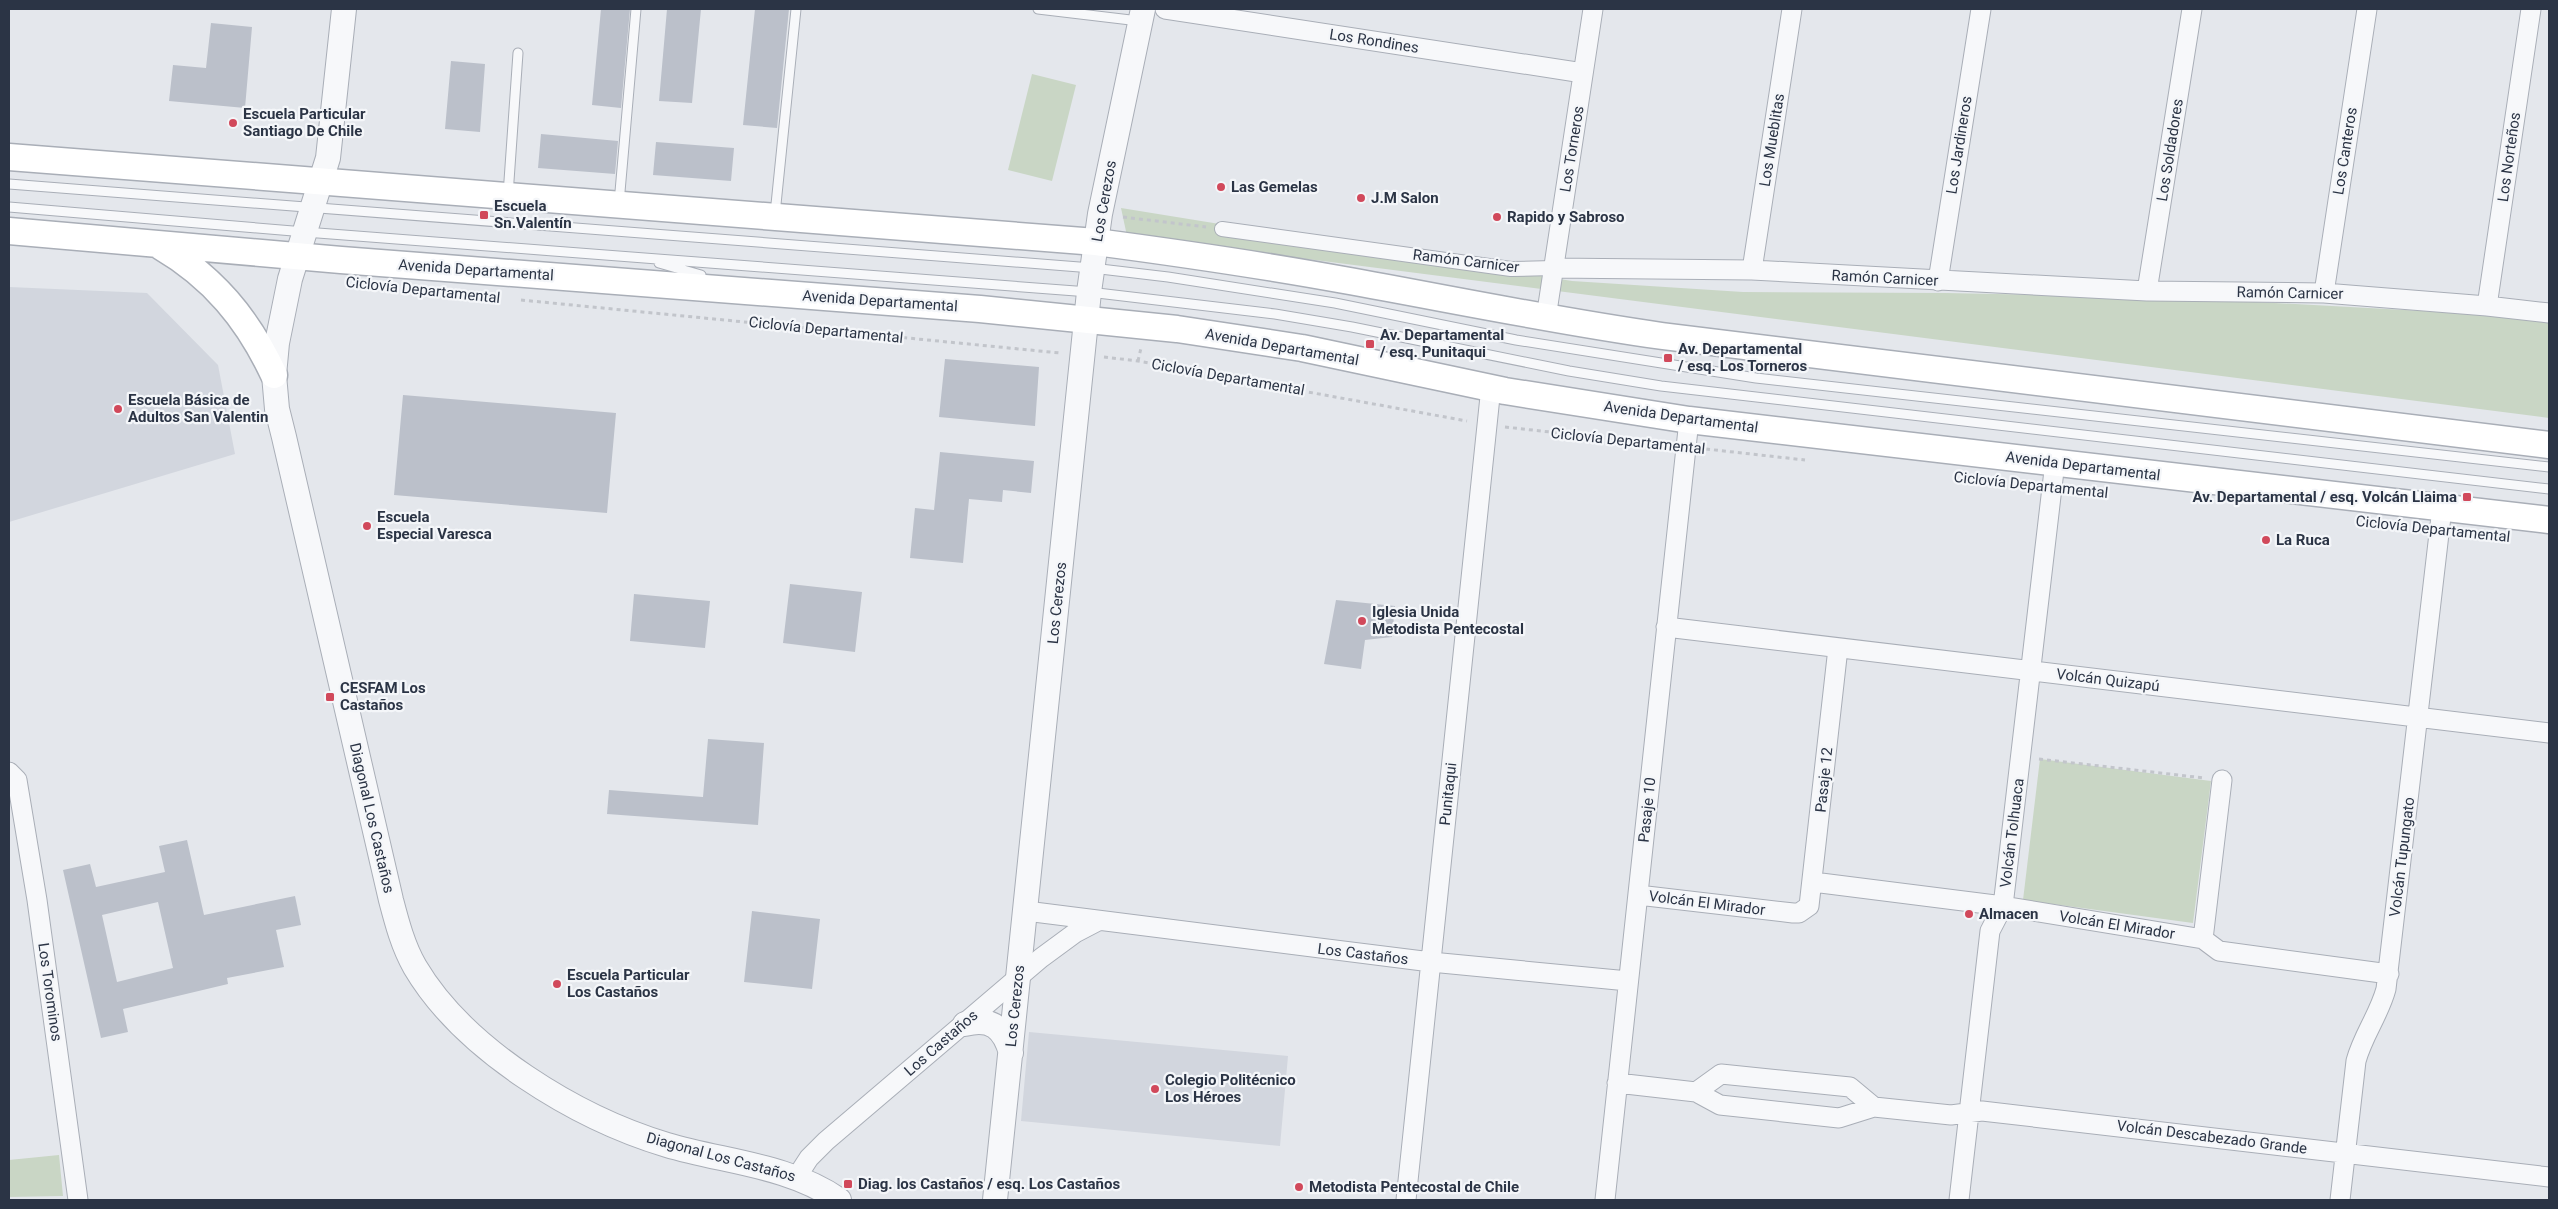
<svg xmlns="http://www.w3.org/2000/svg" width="2558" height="1209" viewBox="0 0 2558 1209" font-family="Roboto,sans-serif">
<rect width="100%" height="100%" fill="#e4e7ec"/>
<path fill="#d2d6de" d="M9,287L147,293L218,365L235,454L9,522Z
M1029,1032L1288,1056L1280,1146L1021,1121Z"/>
<path fill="#c9d6c5" d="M1032,74L1076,85L1052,181L1008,170Z
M1121,208L1572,281L1743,292L1945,293L2164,297L2497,315L2549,321V418L1127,236Z
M2040,759L2211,781L2193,923L2023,900Z
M59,1155L63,1196L9,1197V1160Z"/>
<path fill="#bbc0ca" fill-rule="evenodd" d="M601,9H630L621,108L592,105Z
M667,9H701L692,103L659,101Z
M755,9H789L777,128L743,125Z
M211,23L252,27L245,108L169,101L173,65L206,68Z
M451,61L485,64L480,132L445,129Z
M541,134L618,141L615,174L538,168Z
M656,142L734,148L731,181L653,175Z
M945,359L1039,367L1035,426L939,417Z
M403,395L616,413L607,513L394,495Z
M940,452L1034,461L1031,493L1003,490L1002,502L969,499L963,563L910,558L915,508L934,510Z
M790,584L862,592L855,652L783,643Z
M634,594L710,601L705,648L630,641Z
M1336,600L1395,606L1392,637L1365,640L1361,669L1324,664Z
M708,739L764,743L758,825L607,814L609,790L703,797Z
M187,840L204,915L295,896L301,925L276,930L284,967L227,978L228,984L123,1009L128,1032L101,1038L63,870L90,864L96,887L165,872L159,846ZM158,902L173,968L117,982L102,915Z
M752,911L820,919L812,989L744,982Z"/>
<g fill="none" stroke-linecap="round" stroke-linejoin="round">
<g stroke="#a9aeb7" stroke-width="11">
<path id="service" d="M1038,9L1139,21
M9,184L1092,268L1168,277L1335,303L1516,340L1756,378L2549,467
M508,195L518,53
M619,203L636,9
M9,207L305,232L1089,292L1275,314L1352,327L1569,371L1661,386L2549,489
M775,214L796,9
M659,263L701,275"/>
</g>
<g stroke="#a9aeb7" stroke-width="16">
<path id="pedestrian" d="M1222,229L1511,269L1553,268"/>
</g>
<g stroke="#a9aeb7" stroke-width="21">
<path id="minor" d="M1165,9L1583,73
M1553,268L1752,270L2147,291L2324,293L2487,306L2549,313
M1752,270L1792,9
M1938,281L1981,9
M2147,291L2192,9
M2324,293L2367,9
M2487,306L2531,9
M1546,318L1593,9
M1666,627L2549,733
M9,772L17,780L37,900L78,1200
M1813,882L2003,906L2203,939L2219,951L2389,974
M1638,895L1793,913H1799L1809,906L1838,648
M1026,911L1431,962L1628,981
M2203,939L2222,780
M1617,1083L1696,1092L1721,1074L1850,1087L1874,1107L1951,1115L1982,1111L2549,1177
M1696,1092L1720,1105L1839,1118L1874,1107
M796,1178L809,1158L826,1141L1041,958L1075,933L1098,921
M1406,1200L1491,387
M1605,1200L1689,420
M1959,1200L1990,931L2003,906L2055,462
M2340,1200L2356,1061C2363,1035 2379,1015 2386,989L2442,508"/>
</g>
<g stroke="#a9aeb7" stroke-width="26">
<path id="tertiary" d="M344,9L328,158L290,279L277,343L274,375L277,409L284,437L391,900C397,923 403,946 415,967C464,1050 577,1118 667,1145C724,1162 789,1165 839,1200
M965,1024C991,1017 1004,1028 1011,1053
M995,1200L1089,292L1100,214L1143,9"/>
</g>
<g stroke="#a9aeb7" stroke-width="29">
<path id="secondary" d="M9,157L1096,242C1179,253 1262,265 1344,280C1450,299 1555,321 1662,336L2549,445
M9,231L341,260L980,309L1177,329L1302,348L1505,391L1689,420L2549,520
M160,246C213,277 248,319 274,375"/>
</g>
<path stroke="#c2c5cb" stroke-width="3" stroke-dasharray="4 4" stroke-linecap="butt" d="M1123,217L1206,227
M521,300L1060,353
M1104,357L1138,361L1467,421
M1138,361L1141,348
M1505,427L1668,445
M1706,449L1805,460
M2039,759L2204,778"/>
<use href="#service" stroke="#f7f8fa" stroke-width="9"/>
<use href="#pedestrian" stroke="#f7f8fa" stroke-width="14"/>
<use href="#minor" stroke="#f7f8fa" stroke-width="19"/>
<use href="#tertiary" stroke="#f7f8fa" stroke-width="24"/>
<use href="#secondary" stroke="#fff" stroke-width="26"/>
</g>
<g fill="#d1495b" stroke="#f4f6f9" stroke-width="2">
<circle cx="233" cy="123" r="5"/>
<circle cx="1221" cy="187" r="5"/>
<circle cx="1361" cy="198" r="5"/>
<rect x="479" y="210" width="10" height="10" rx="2.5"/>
<circle cx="1497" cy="217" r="5"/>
<rect x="1365" y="339" width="10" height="10" rx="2.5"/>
<rect x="1663" y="353" width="10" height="10" rx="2.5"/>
<circle cx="118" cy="409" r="5"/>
<rect x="2462" y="492" width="10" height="10" rx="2.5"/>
<circle cx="367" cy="526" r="5"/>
<circle cx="2266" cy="540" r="5"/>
<circle cx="1362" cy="621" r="5"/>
<rect x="325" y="692" width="10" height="10" rx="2.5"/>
<circle cx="1969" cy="914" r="5"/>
<circle cx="557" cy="984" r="5"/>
<circle cx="1155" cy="1089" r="5"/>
<rect x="843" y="1179" width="10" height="10" rx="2.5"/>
<circle cx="1299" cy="1187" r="5"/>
</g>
<g text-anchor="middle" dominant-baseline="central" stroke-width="4.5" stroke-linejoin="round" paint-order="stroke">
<g font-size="15" fill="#2b3445" stroke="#f4f6f9">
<text transform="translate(1374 41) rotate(9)">Los Rondines</text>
<text transform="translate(1772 140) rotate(-81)">Los Mueblitas</text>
<text transform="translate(1959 145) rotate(-81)">Los Jardineros</text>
<text transform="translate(1572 149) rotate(-81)">Los Torneros</text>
<text transform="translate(2170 150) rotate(-81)">Los Soldadores</text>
<text transform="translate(2345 151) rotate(-81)">Los Canteros</text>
<text transform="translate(2509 157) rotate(-82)">Los Norteños</text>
<text transform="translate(1104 201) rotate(-80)">Los Cerezos</text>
<text transform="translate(1466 261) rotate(7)">Ramón Carnicer</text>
<text transform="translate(476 270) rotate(4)">Avenida Departamental</text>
<text transform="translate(1885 278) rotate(3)">Ramón Carnicer</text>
<text transform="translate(423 290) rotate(6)">Ciclovía Departamental</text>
<text transform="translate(2290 293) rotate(1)">Ramón Carnicer</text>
<text transform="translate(880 301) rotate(4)">Avenida Departamental</text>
<text transform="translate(826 330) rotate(6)">Ciclovía Departamental</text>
<text transform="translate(1282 347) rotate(10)">Avenida Departamental</text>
<text transform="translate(1228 377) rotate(10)">Ciclovía Departamental</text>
<text transform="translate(1681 417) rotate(8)">Avenida Departamental</text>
<text transform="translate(1628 441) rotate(6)">Ciclovía Departamental</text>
<text transform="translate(2083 466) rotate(7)">Avenida Departamental</text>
<text transform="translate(2031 485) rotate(6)">Ciclovía Departamental</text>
<text transform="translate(2433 529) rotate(6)">Ciclovía Departamental</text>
<text transform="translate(1057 603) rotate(-84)">Los Cerezos</text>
<text transform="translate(2108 680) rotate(7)">Volcán Quizapú</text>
<text transform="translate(1824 780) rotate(-84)">Pasaje 12</text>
<text transform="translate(1448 794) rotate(-84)">Punitaqui</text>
<text transform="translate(1647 810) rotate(-84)">Pasaje 10</text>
<text transform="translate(372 818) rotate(77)">Diagonal Los Castaños</text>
<text transform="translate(2012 833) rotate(-83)">Volcán Tolhuaca</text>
<text transform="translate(2402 857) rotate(-83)">Volcán Tupungato</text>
<text transform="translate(1707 903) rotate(7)">Volcán El Mirador</text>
<text transform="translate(2117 925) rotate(9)">Volcán El Mirador</text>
<text transform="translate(1363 954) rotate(7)">Los Castaños</text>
<text transform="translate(50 992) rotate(82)">Los Torominos</text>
<text transform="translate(1015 1006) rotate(-84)">Los Cerezos</text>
<text transform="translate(941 1043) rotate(-41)">Los Castaños</text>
<text transform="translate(2212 1137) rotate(7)">Volcán Descabezado Grande</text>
<text transform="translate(721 1157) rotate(15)">Diagonal Los Castaños</text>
</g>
<g font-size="15" font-weight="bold" fill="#2b3445" stroke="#f4f6f9" text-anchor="start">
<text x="243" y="114">Escuela Particular<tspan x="243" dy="17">Santiago De Chile</tspan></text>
<text x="1231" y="187">Las Gemelas</text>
<text x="1371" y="198">J.M Salon</text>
<text x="494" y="206">Escuela<tspan x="494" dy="17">Sn.Valentín</tspan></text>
<text x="1507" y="217">Rapido y Sabroso</text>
<text x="1380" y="335">Av. Departamental<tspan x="1380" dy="17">/ esq. Punitaqui</tspan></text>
<text x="1678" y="349">Av. Departamental<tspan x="1678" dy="17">/ esq. Los Torneros</tspan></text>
<text x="128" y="400">Escuela Básica de<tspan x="128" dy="17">Adultos San Valentin</tspan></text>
<text x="2457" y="497" text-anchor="end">Av. Departamental / esq. Volcán Llaima</text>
<text x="377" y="517">Escuela<tspan x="377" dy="17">Especial Varesca</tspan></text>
<text x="2276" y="540">La Ruca</text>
<text x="1372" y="612">Iglesia Unida<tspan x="1372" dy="17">Metodista Pentecostal</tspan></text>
<text x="340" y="688">CESFAM Los<tspan x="340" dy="17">Castaños</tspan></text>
<text x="1979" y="914">Almacen</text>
<text x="567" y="975">Escuela Particular<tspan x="567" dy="17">Los Castaños</tspan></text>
<text x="1165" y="1080">Colegio Politécnico<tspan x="1165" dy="17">Los Héroes</tspan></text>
<text x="858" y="1184">Diag. los Castaños / esq. Los Castaños</text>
<text x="1309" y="1187">Metodista Pentecostal de Chile</text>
</g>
</g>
<rect width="2558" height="1209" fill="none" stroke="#2b3445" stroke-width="20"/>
</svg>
